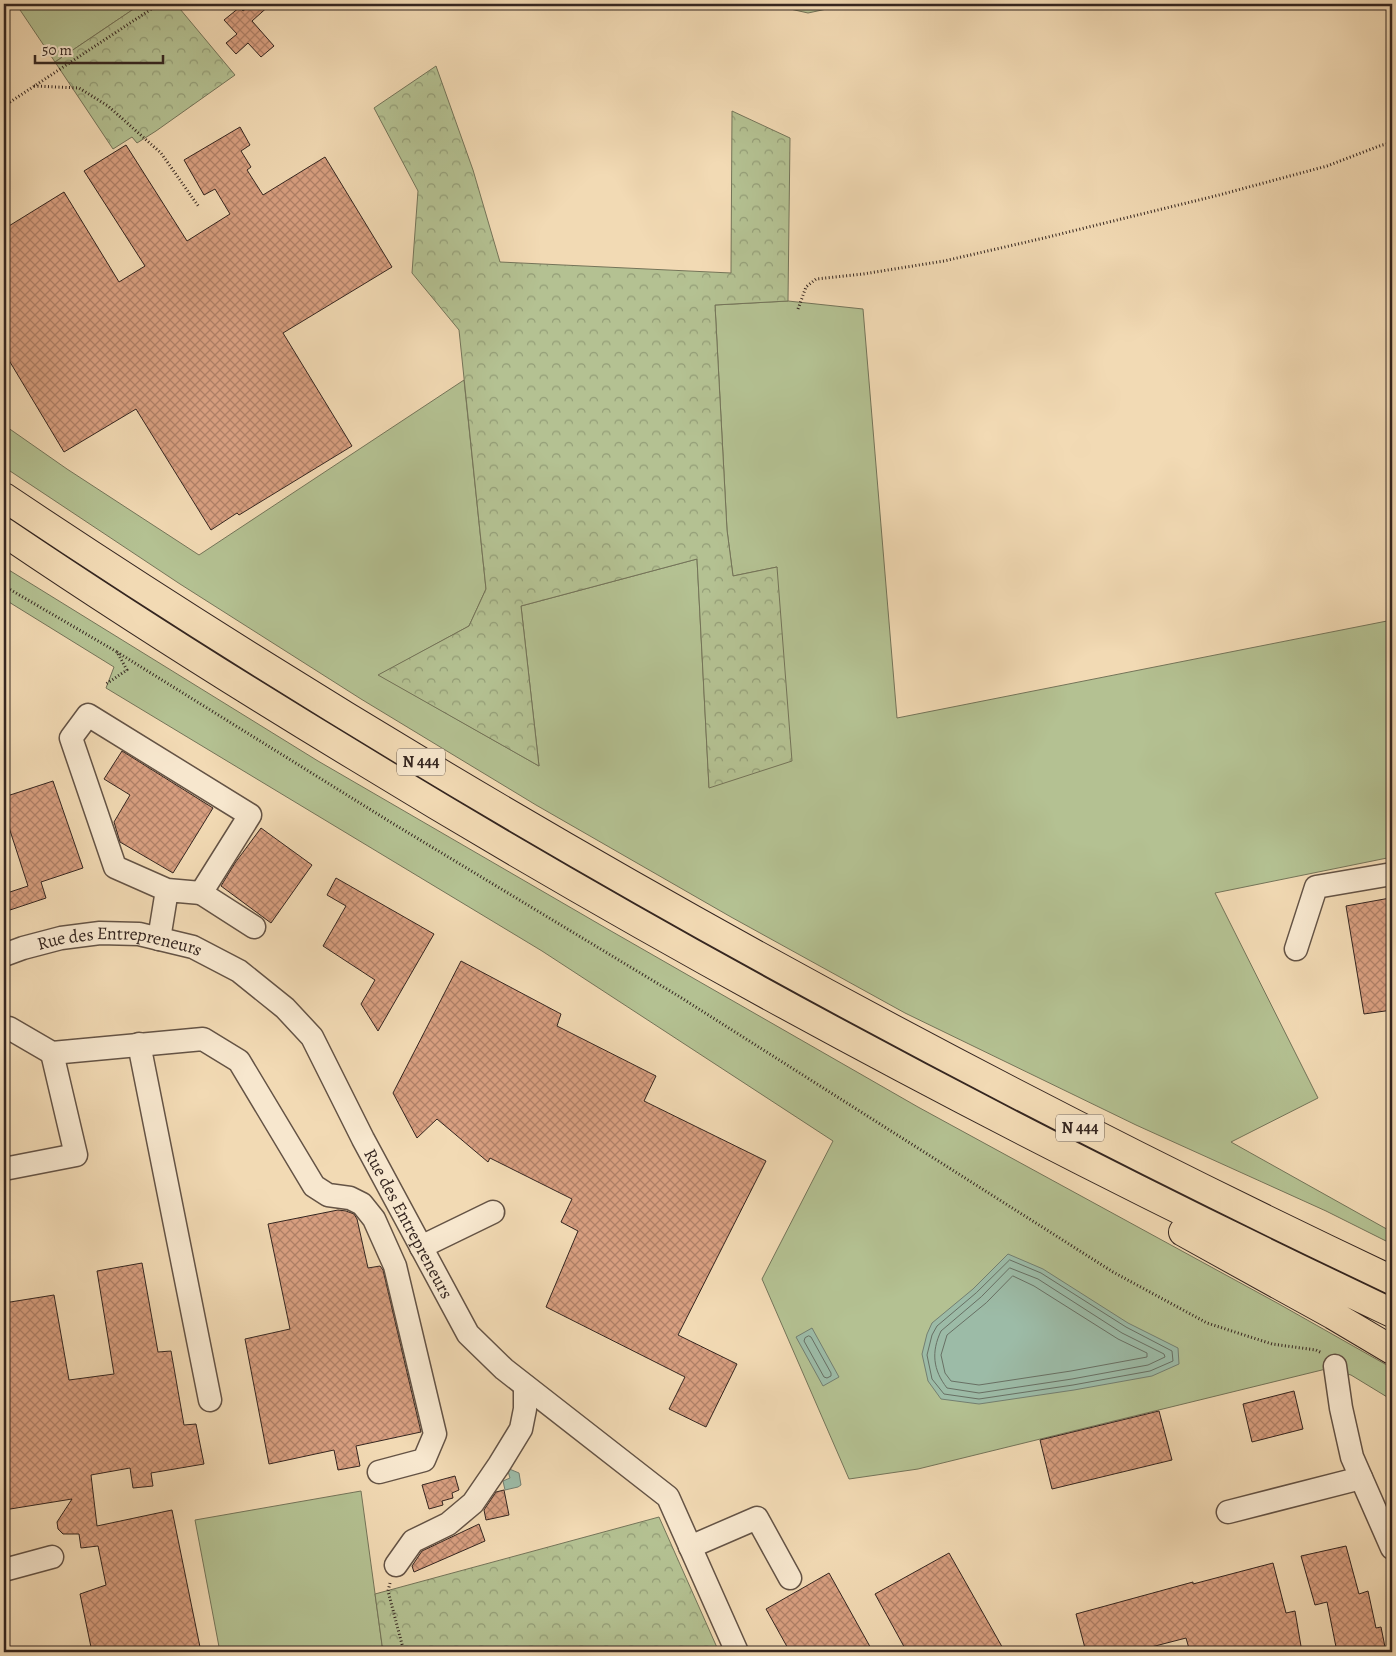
<svg xmlns="http://www.w3.org/2000/svg" width="1396" height="1656" viewBox="0 0 1396 1656" font-family="Alegreya,serif">
<defs>
<pattern id="forest-crowns" width="20" height="18" patternUnits="userSpaceOnUse" patternTransform="scale(1.25)"><rect width="20" height="18" fill="#b4c192"/><path d="M2 6a3 3 0 1 1 6 0M12 15a3 3 0 1 1 6 0" fill="none" stroke="#939d77"/></pattern>
<pattern id="building-cross-hatch" width="8" height="8" patternUnits="userSpaceOnUse" patternTransform="scale(1.25)"><rect width="8" height="8" fill="#d89f80"/><path d="M0 0l8 8M0 8l8-8" fill="none" stroke="#b08168"/></pattern>
</defs>
<rect width="100%" height="100%" fill="#f2dab4"/>
<filter id="stains"><feTurbulence type="fractalNoise" baseFrequency=".004" numOctaves="4"/><feColorMatrix values="0 0 0 0 .2 0 0 0 0 .09 0 0 0 0 .02 0 0 0 .5 -.17"/></filter>
<radialGradient id="worn" r=".72"><stop offset=".6" stop-color="#630" stop-opacity="0"/><stop offset="1" stop-color="#630" stop-opacity=".3"/></radialGradient>
<path fill="#b4c192" stroke="#747459" d="M16,4H141L55,62Z
M768,4H850L808,13Z
M788,301L863,309L897,718L1392,620V857L1215,893L1318,1098L1231,1142L1392,1232V1244L1326,1211L1136,1125L905,1013L731,917L536,805L361,699L180,584L4,467V425L67,469L199,555L464,380L486,589L469,626L379,675L539,766L521,606L697,559L709,787L777,567L733,576L727,530L715,305Z
M4,567L318,761L611,931L918,1107L1279,1304L1392,1368V1400L1351,1375L1326,1369L918,1469L849,1479L762,1279L833,1141L542,951L106,688L114,667L4,599Z
M361,1491L383,1652H220L195,1520Z"/>
<path fill="url(#forest-crowns)" stroke="#747459" d="M141,4H187L180,9L235,75L156,131L137,143L132,137L113,149L55,62Z
M436,66L473,170L500,262L731,273L732,111L790,138L788,301L715,305L727,530L733,576L777,567L792,761L709,788L697,559L521,606L539,766L378,675L469,626L486,589L459,330L412,273L418,191L374,108Z
M659,1517L719,1652H383L375,1594Z"/>
<path fill="#9cbba7" stroke="#737f71" d="M1008,1254L1043,1269L1128,1323L1178,1348L1179,1364L1152,1376L1074,1390L979,1404L941,1399L928,1381L922,1354L927,1334L932,1323L973,1289Z
M812,1328L839,1377L823,1386L796,1337Z
M507,1468L519,1473L521,1485L518,1487L505,1490L503,1481L510,1478Z"/>
<g fill="none" stroke-linecap="round" stroke-linejoin="round">
<path stroke="#687064" stroke-width="1" d="M1010,1260L1041,1273L1126,1327L1172,1351L1173,1361L1150,1371L1073,1385L979,1399L944,1394L932,1379L927,1355L932,1335L937,1326L976,1293Z
M1010,1268L1038,1279L1122,1333L1164,1354L1165,1357L1148,1365L1072,1379L979,1393L947,1388C933,1370 931,1352 941,1331L981,1297Z
M1013,1276L1034,1286L1118,1339L1147,1353V1357L1071,1371L979,1385L951,1381L945,1373L941,1355L947,1335L986,1303Z
M809,1336L811,1337L831,1373V1376L827,1378L824,1377L804,1341L805,1338Z"/>
</g>
<path fill="url(#building-cross-hatch)" stroke="#352620" d="M252,4H271L252,21L274,46L261,57L248,43L236,54L226,43L237,34L224,20L240,7L243,11Z
M240,127L250,145L241,151L251,167L247,170L263,195L325,157L392,267L283,333L352,446L239,515L237,513L211,530L136,409L64,452L4,352V229L64,192L119,282L145,266L84,171L126,145L187,241L230,214L215,189L204,195L184,160Z
M122,751L213,808L173,873L120,842L114,822L130,795L104,779Z
M53,781L83,868L41,882L46,898L4,912V894L28,886L4,812V797Z
M261,828L312,865L271,923L221,886L235,863Z
M336,878L434,934L378,1031L361,1004L375,980L323,946L346,906L327,895Z
M1390,898L1392,911V1010L1364,1014L1346,906Z
M461,961L561,1014L557,1026L656,1076L644,1101L766,1161L678,1335L737,1364L706,1427L669,1409L685,1377L546,1307L578,1231L561,1222L572,1199L490,1158L488,1162L437,1119L417,1138L393,1093Z
M338,1210L346,1211L354,1214L357,1219L368,1268L380,1266L383,1270L421,1432L356,1446L360,1466L338,1470L334,1450L269,1464L245,1339L290,1329L268,1224Z
M142,1263L158,1352L171,1351L184,1425L196,1424L204,1464L151,1473L153,1486L133,1488L130,1468L91,1475L97,1526L172,1510L201,1652H92L80,1594L106,1585L98,1546L81,1548L79,1534H63L58,1529L57,1522L72,1499L4,1510V1303L54,1295L69,1380L114,1374L97,1271Z
M1294,1391L1303,1429L1252,1442L1243,1404Z
M1159,1411L1172,1460L1052,1489L1040,1440Z
M455,1476L459,1490L452,1493L453,1498L442,1501L443,1505L429,1509L422,1485Z
M504,1490L509,1515L486,1520L484,1510L496,1492Z
M479,1524L485,1541L414,1572L412,1566L422,1551Z
M1346,1546L1359,1594L1368,1591L1376,1628L1381,1627L1386,1652H1337L1327,1602L1315,1605L1301,1556Z
M949,1553L1005,1652H907L875,1594Z
M1273,1563L1286,1613L1295,1611L1302,1652H1190L1186,1638L1132,1652H1086L1076,1614L1193,1582V1584Z
M829,1573L873,1652H790L766,1609Z"/>
<g fill="none" stroke-linecap="round" stroke-linejoin="round">
<g stroke="#645345" stroke-width="25">
<g id="minor">
<path d="M201,893L254,927"/>
<path d="M159,939L167,890L115,867L71,738L88,715L250,815L201,893L167,890"/>
<path d="M1296,949L1316,887L1392,874"/>
<path id="s1" d="M4,955L23,948L61,938L100,933L139,934L193,947L239,971L285,1008L312,1037L363,1139L468,1334L504,1369L668,1497L737,1652"/>
<path d="M4,1029L9,1028L52,1053L203,1039L239,1061L314,1186L328,1195L350,1198L362,1204L374,1219L395,1266L435,1434L424,1460L379,1472"/>
<path d="M139,1044L210,1400"/>
<path d="M4,1169L76,1155L52,1053"/>
<path d="M421,1247L493,1212"/>
<path d="M1335,1366L1341,1408L1352,1457L1392,1548"/>
<path d="M1228,1512L1361,1478"/>
<path d="M690,1547L757,1518L790,1578"/>
<path d="M396,1565L413,1541L448,1524L473,1503L499,1465L521,1429L525,1409V1386"/>
<path d="M4,1570L52,1557"/>
</g>
</g>
<g stroke="#352620" stroke-width="30">
<path id="highway" d="M4,497C446,793 911,1052 1392,1280
M4,532C119,610 236,684 355,756C690,961 1037,1145 1392,1313
M1183,1232L1333,1315L1392,1350"/>
</g>
<path stroke="#352620" stroke-width="3" stroke-dasharray="1 2.5" stroke-linecap="butt" d="M34,86L79,88L108,106L161,153L199,207
M4,106L159,4
M798,309L806,287L816,279L863,274L944,261L1044,238L1219,195L1327,166L1382,145L1392,143
M4,586L117,652L127,670L106,684
M117,652L392,823L680,997L1113,1272L1207,1323L1272,1344L1316,1350L1322,1353
M390,1583L388,1591L404,1652"/>
<use href="#minor" stroke="#f7e7ce" stroke-width="22"/>
<use href="#highway" stroke="#f2dab4" stroke-width="28"/>
</g>
<g text-anchor="middle" dominant-baseline="central" stroke-width="4.5" stroke-linejoin="round" paint-order="stroke">
<g fill="#f7e7ce" stroke="#6f6054" stroke-width="1">
<rect x="397" y="748.5" width="48" height="27" rx="4"/>
<rect x="1056" y="1114.5" width="48" height="27" rx="4"/>
</g>
<g font-size="16" font-weight="bold" fill="#352620">
<text x="421" y="762">N 444</text>
<text x="1080" y="1128">N 444</text>
</g>
<g font-size="18" fill="#352620" stroke="#f7e7ce">
<text stroke="none"><textPath href="#s1" startOffset="119">Rue des Entrepreneurs</textPath></text>
<text stroke="none"><textPath href="#s1" startOffset="554">Rue des Entrepreneurs</textPath></text>
</g>
</g>
<rect width="1396" height="1656" fill="none" stroke="#f2dab4" stroke-width="20"/>
<rect x="5" y="5" width="1386" height="1646" fill="none" stroke="#352620" stroke-width="2.5"/>
<rect x="10" y="10" width="1376" height="1636" fill="none" stroke="#352620"/>
<path d="M35 55v8h128v-8" fill="none" stroke="#352620" stroke-width="2.5"/>
<text x="42" y="55" font-size="15" fill="#352620" stroke="#f7e7ce" stroke-width="4" paint-order="stroke">50 m</text>
<rect width="100%" height="100%" filter="url(#stains)"/>
<rect width="100%" height="100%" fill="url(#worn)"/>
</svg>
